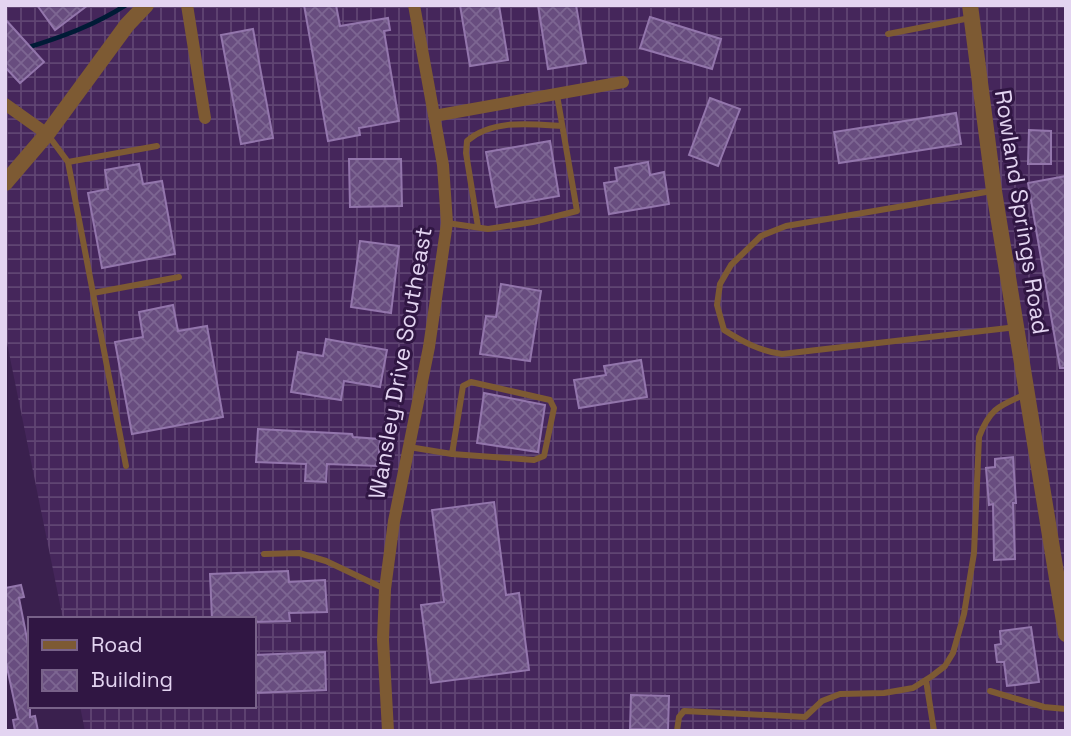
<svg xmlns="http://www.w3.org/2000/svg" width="1071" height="736" viewBox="0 0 1071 736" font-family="'Space Grotesk',sans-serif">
<defs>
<pattern id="industrial-grid" width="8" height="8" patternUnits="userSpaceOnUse" patternTransform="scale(1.75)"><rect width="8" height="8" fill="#45265b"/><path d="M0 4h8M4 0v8" fill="none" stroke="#604573"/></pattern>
<pattern id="building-cross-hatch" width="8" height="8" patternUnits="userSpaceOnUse" patternTransform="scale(1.75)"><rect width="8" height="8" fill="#684d7f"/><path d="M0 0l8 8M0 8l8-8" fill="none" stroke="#7d6692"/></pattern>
</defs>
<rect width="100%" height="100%" fill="#3a204e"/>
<path fill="url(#industrial-grid)" d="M5,5H1066V731H85L80,706H254V619H63L5,333Z"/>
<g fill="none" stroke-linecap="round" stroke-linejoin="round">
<path stroke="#001b36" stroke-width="4.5" d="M26,48C62,37 95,25 126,5"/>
</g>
<path fill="url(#building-cross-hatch)" stroke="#9376ac" stroke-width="2" d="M37,5H88L55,30Z
M304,5H336L340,26L388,18L390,30L384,31L399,121L359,128L360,135L328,141Z
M460,5H499L508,60L470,66Z
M538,5H576L586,63L548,69Z
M650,17L721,39L712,69L640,48Z
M5,19L44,62L20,83L5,67Z
M253,29L273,138L241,144L221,35Z
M710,98L740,109L718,166L689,155Z
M956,113L961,144L839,163L834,132Z
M1029,130L1051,131V164H1028Z
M550,141L559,196L496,207L486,152Z
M349,159H401L402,206L350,207Z
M648,162L650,175L664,172L669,204L609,214L604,183L617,181L615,168Z
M139,164L143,184L162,181L175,254L102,268L88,193L108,189L105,170Z
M1066,176V368H1060L1028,183Z
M360,241L399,246L391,313L351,307Z
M501,284L541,291L530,361L480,354L486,316L496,317Z
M173,305L178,331L207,326L223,417L132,434L115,342L143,337L139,312Z
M326,339L387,350L380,387L344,381L341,400L291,392L298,352L323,356Z
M641,360L647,397L579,408L574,380L606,375L604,366Z
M484,393L545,405L538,452L477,443Z
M258,429L352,434L353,437L380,439L378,466L327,464L326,482L305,481L306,464L256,462Z
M1013,457L1016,503H1013L1015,559L994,560L993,504L989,505L986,468L995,467V459Z
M494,502L506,595L519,593L529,670L431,683L421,605L444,602L432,510Z
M288,571L289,582L325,580L327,612L289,613L290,621L254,622V619H212L210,574Z
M21,585L24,597L19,598L30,654V717L35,716L38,731H15L13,720L18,719L5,658V588Z
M1031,627L1039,682L1007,686L1004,662H997L995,645L1001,644L1000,631Z
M325,652L326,690L254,693V655Z
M631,695L669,696L668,730L630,729Z"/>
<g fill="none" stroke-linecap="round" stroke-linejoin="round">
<path stroke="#7d5a33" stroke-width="6" d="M888,34L970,18
M48,135L68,162L126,466
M68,162L157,146
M992,191L786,226L761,236L731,265L720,284L717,305L724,330C743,342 760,351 782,354L1017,327
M447,223L488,229L533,222L577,211L557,95
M478,227L466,153L467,141C492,119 531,124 562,126
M93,293L179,277
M409,447L452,454L534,460L544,456L554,408L550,400L471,382L463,386L452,454
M264,554L299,553L326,561L385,589
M926,680L934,731
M990,691L1044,707L1066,709
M677,731L679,717L684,711L805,717L822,701L840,694L884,693L913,688L932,676L945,666L953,653L964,614L974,553L979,437C990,408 999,406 1026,394"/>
<path stroke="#7d5a33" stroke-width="12" d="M187,5L205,118
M5,104L47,134
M434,116L623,82
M388,731L383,640L385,589L394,521L429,347L447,223L443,165L414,5"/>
<path stroke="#7d5a33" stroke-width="16" d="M970,5L994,191L1066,634
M5,183L47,134L127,25L146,5"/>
</g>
<g text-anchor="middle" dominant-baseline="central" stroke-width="6" stroke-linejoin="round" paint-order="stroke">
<g font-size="23" fill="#e3d4f1" stroke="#301643">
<text transform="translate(1022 212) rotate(81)">Rowland Springs Road</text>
<text transform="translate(400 363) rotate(-80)">Wansley Drive Southeast</text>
</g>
</g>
<rect width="1071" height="736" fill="none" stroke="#e3d4f1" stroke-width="14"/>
<rect x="28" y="617" width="228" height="91" fill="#301643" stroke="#786289" stroke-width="2"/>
<rect x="42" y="640" width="35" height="10" fill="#7d5a33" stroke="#786289" stroke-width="2"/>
<text x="91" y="652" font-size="21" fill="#e3d4f1">Road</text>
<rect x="42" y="670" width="35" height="21" fill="url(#building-cross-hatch)" stroke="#786289" stroke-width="2"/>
<text x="91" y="687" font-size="21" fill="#e3d4f1">Building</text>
</svg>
